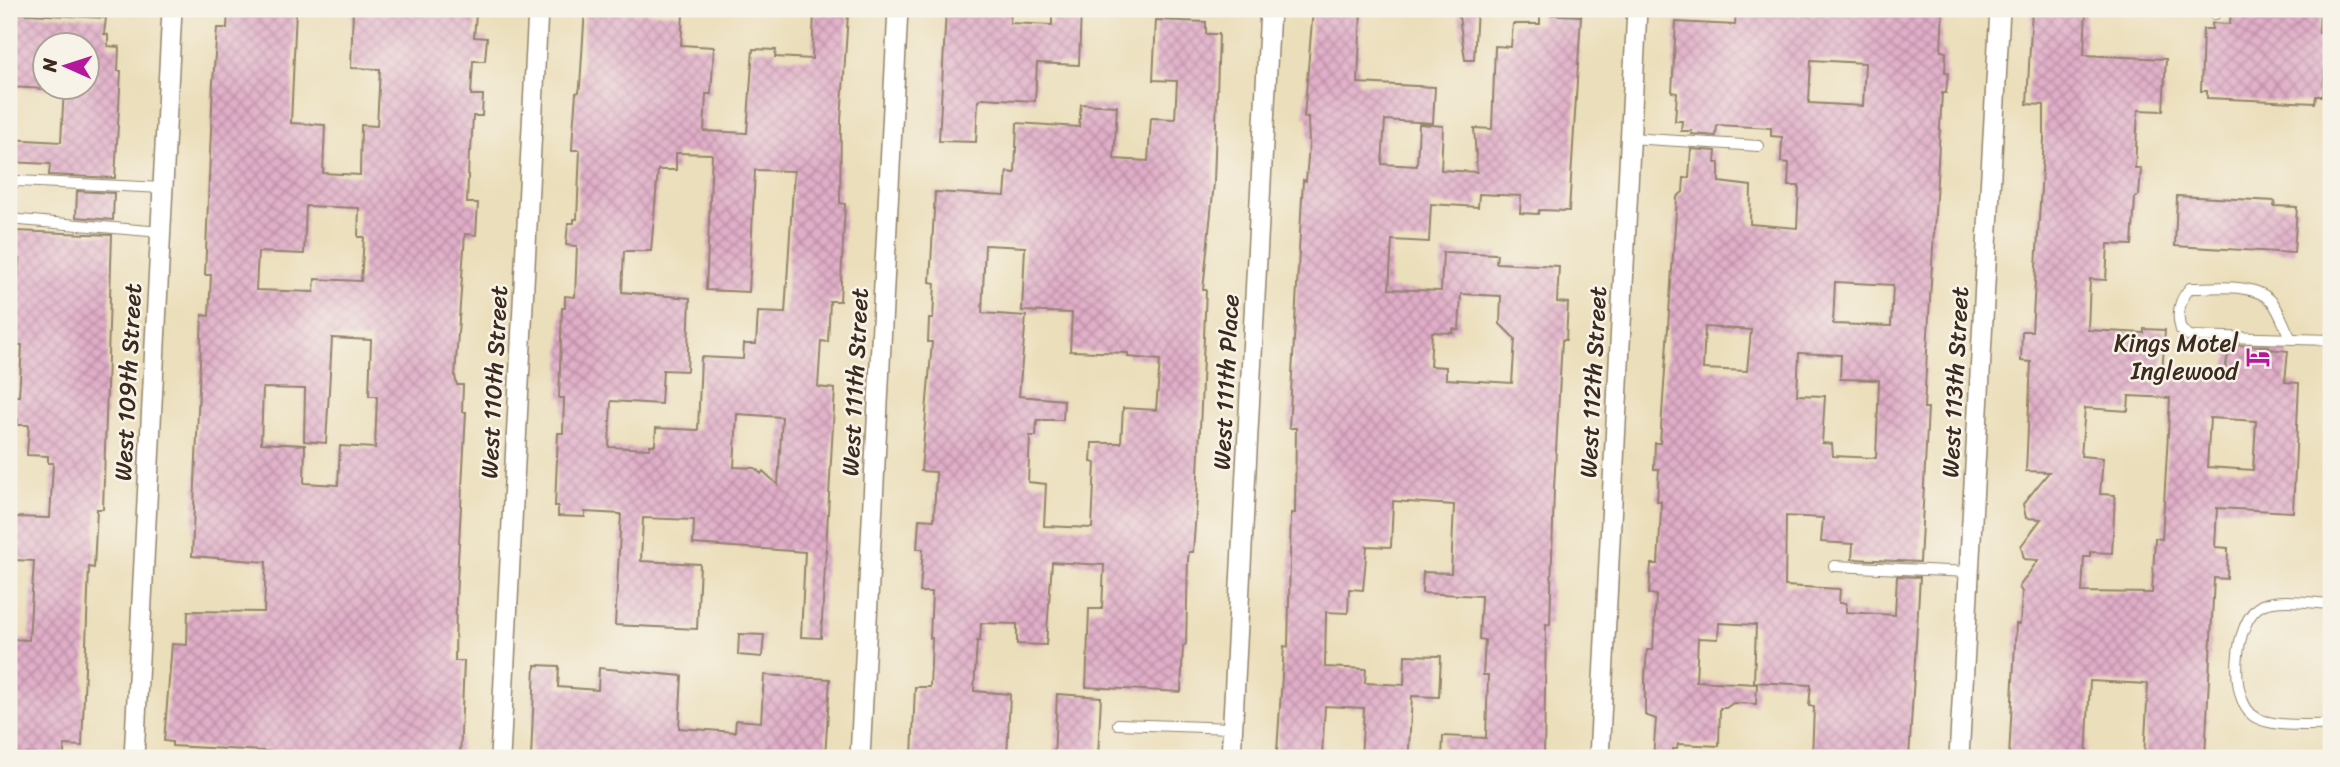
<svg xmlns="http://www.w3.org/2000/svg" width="2340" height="767" viewBox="0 0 2340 767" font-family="Sriracha,sans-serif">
<defs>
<pattern id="building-cross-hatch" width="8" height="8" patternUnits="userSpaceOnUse" patternTransform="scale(1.75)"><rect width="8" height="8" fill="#e1aec9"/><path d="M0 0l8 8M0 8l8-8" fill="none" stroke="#b88ea3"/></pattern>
</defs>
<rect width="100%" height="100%" fill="#f7f3e8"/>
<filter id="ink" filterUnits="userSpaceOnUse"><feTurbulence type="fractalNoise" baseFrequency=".0143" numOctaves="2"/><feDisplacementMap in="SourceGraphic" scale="14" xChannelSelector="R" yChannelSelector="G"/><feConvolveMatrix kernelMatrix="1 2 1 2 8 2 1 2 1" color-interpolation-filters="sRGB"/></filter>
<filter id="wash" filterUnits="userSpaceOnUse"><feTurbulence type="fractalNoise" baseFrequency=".00686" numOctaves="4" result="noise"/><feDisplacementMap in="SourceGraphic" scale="28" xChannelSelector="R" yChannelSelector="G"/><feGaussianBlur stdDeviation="1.57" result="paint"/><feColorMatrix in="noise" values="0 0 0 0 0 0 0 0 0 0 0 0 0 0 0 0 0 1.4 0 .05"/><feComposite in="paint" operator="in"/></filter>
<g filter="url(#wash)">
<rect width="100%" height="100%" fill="#ebdeba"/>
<g id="blocks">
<path fill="url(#building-cross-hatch)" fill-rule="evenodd" d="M228,9H296L291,123L325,125L323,173L360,175L361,125L377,126L380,69L351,68L353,9H472L471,13L476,14L474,37L487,38L485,61H473L471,95H483L482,116H473L471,151H469L467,203H478L476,235L465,234L455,376L457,385H463L462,412H466L456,599L455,661H464L460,758H392L172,746V742L164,741L172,644L187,645L188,611L264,612L266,562L192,556L202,315L209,316L211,275H205L213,82L217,28H227ZM306,206L359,208L358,237H364L361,281L315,279L314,292L256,290L258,252L304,254ZM332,338L371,340L369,396H377L375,448L340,446L338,485L304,483L305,445L261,443L263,388L305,389L304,441L326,443Z
M585,9H633L632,12L683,14L681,45L714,47L711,94H706L704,131L747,133L753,49L776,50L775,57L812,59L814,12L848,14L841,121L840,203L845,204L840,301H830L828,342L821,341L818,387L835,389L821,638L801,637L805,552L693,544L694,520L643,518L641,561L700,564L697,629L615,625L621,514L585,512V517L558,516V506H555L558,433H563L564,398H559L562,308H565V296L575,297L577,246L566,245L568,223H574V219H577L580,150H572L573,131L576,93L579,92L580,86ZM676,153L712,154L706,290L749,292L755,170L794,171L785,313L758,312L756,344H744L743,359L701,357L698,430L656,428L655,445H650V449L609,447L611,401L661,404L663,370L687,371L690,298L622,292L624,251H651L658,170H676ZM737,414L782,417L778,485L763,471L761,474L755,468L734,467Z
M946,9H1011L1010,23L1052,25V9H1081L1079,65L1037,63L1035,101L983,98L978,101L976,142L939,141Z
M1313,9H1361L1358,83L1435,87L1433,123L1385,120L1382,164L1417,166L1419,124L1443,126L1441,170L1477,172L1474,128L1492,129L1495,46L1511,47L1513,24H1540V14L1581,16L1569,211L1539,210L1538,214L1520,213L1521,196L1479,194L1478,207L1431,204L1429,242L1392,240L1389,289L1441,291L1443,252L1497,254L1496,263L1559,266L1557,302L1568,303L1566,340H1562L1554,488L1550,625L1546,624L1544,758H1442L1443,736L1486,738L1488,675H1483L1485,640L1479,639L1481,596L1422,593L1423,572L1451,573L1454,505L1393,501L1391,547L1367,546L1363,590L1349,589L1348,613L1326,612L1325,667L1366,669L1365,683L1404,685L1405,655L1441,656L1439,697L1412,696L1409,748L1408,752H1402L1403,758H1361L1364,708L1325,706L1322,755L1277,752L1284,646L1288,647L1291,513H1295L1296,428H1289L1303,180L1306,181L1309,145L1308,117H1304ZM1461,294L1501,296L1500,324L1515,339L1512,383L1446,379V367L1430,366L1432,332L1453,333V329L1459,330Z
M1458,9H1477L1474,60H1465Z
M1736,9L1902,11V9H1943L1941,51L1946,52L1945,72H1948L1946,93H1942L1927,351L1924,408H1928L1920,562L1852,559L1853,544L1821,542L1823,518L1786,516L1785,586L1840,589L1839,603H1846V612L1895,615L1897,576L1920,577L1909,758H1812L1814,707L1809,706L1811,685L1754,682L1756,625L1719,623L1718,639L1698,638L1696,681L1757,684L1756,704L1733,703L1726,708H1720L1719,746L1678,744L1677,749H1673V758H1653L1656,719L1645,715V677L1647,650H1653L1656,595L1649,594L1651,564H1658L1661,511V501H1657L1659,469H1654L1655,443H1660L1677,197L1683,192L1684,178H1689L1691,149L1716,151L1715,163H1719V182L1751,186L1750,224L1797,228L1799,186H1788L1789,163L1781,162L1782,137L1771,136V128L1717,125L1716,136L1691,134L1692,131H1681L1682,121H1675L1677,93L1672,92L1676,22L1735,25ZM1811,60L1865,63L1863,106L1809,103ZM1835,282L1893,285L1891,326L1833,324ZM1705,327L1751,330L1747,371L1703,369ZM1799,353L1841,355L1840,379L1879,380L1876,458L1833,456L1832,444L1822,443L1825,396L1797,395Z
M2032,9H2086L2084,55L2166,59L2163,111L2138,110L2135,168H2141L2139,195L2135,198L2132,245L2108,244L2106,280L2090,279L2088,330L2144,333V329L2165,330L2162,375L2223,379L2230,345L2269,346V349L2288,351L2285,382L2299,383L2293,512L2217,508L2215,547L2228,548L2227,579L2214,578L2205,758H2144L2148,684L2090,681L2086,758H2009L2016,624H2020L2022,592L2019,587L2038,560L2024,559L2021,546L2041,519L2026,518L2023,504L2049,472L2026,471L2031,362L2021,361L2022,331H2032L2044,139V105L2027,104ZM2129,396L2170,398L2162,539L2155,538L2152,593L2082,592L2084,557H2090V552L2112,553L2115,495L2100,494L2103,458L2081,456L2085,408L2128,411ZM2210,418L2256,421L2253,470L2207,467Z
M2231,9H2320L2319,33H2327L2323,96H2316L2315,103L2207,98V91H2201L2203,29H2212V23L2230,24Z
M9,13L106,18L104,34L108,35V46L119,47L118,71H121L115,178L49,175L50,164L9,162V139L61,142L64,88H88V46H46V89L9,87Z
M1156,20L1206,22V34H1219L1214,183L1203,290H1206L1197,498L1193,552H1189L1188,559L1186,644L1183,646L1181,692L1086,687L1089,609H1102L1104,565L1052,562L1046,645L1017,644V624L981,623L980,641H977L974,691L1010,694L1007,758H912L915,687H930L932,638H930L932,592H920L923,549H917L919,519L934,520L936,472L921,471L932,342H928L929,319H933L935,283L930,282L935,192L1005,196L1007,172L1015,173L1017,123L1079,127L1081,104L1117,106L1114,159L1148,161L1151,118L1175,119L1177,81L1153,80ZM985,245L1025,247L1022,311L1072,313L1070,351L1128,353V357L1160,360L1156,410L1123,408L1121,443H1092L1091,462L1095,463L1092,528L1044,526L1046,484L1028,482L1030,436H1036L1037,420H1063L1064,400L1019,396L1026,316L982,313Z
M77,191L114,193L113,220L76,217Z
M2177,196L2275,201L2274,206L2297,207L2294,253L2175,246Z
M16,231L112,235L103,509H97L94,568L89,567L82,746L64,745V756L12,753L14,692L9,691V639L29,640L34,561L14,560L15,517L50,518L53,463H48V456L27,455L29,425H18V419H9V396H19L22,345H17V340H9V313H16L19,259H14Z
M739,634L764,635L762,657L738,655Z
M535,665L559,666L558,687L598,690L599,668L682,676L679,728L735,732L736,720L761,722L764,675L830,679L825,758H531Z
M1057,694L1101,697L1098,758H1054Z"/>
</g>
</g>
<g filter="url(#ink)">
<use href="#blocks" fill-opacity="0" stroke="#93846c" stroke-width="2"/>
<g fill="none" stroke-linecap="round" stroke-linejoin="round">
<g stroke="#93846c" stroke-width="12">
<path id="service" d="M2215,14V9
M1630,138L1759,146
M9,187L17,181L163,188
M9,215L11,219L20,220L161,232
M2290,337C2284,326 2280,312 2273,303C2257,282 2214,288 2190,288C2179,300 2176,314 2181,330L2190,336L2331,340
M1834,566L1970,572
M2331,604C2311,603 2280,597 2262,605C2233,619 2227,704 2257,718C2277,728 2309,724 2331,725
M1118,724L1233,728"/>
</g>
<g stroke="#93846c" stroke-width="22">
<path id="minor" d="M134,758L172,9
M500,758L538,9
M860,758L898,9
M1231,758L1270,9
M1599,758L1637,9
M1959,758L2000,9"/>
</g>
<use href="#service" stroke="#fff" stroke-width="10"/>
<use href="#minor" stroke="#fff" stroke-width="19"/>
</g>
</g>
<defs>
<g id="hotel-bare" transform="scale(1.89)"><path d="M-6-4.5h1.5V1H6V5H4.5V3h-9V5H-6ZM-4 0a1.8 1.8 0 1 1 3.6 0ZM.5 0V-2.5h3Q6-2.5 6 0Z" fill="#b5179e" stroke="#f7f3e8" stroke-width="2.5" paint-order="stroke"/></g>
</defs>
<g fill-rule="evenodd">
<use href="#hotel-bare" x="2258" y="357"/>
</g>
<g text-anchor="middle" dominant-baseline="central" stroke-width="5" stroke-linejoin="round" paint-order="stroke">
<g font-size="24" fill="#3b2a1e" stroke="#f7f3e8" text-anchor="end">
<text x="2238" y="343">Kings Motel<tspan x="2238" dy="28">Inglewood</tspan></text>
</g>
<g font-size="24" fill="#3b2a1e" stroke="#f7f3e8">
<text transform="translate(128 382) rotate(-87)">West 109th Street</text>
<text transform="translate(494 382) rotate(-87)">West 110th Street</text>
<text transform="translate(855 382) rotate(-87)">West 111th Street</text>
<text transform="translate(1226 382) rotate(-87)">West 111th Place</text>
<text transform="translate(1593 382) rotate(-87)">West 112th Street</text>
<text transform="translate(1955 382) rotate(-87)">West 113th Street</text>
</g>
</g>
<rect width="2340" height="767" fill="none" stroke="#f7f3e8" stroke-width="35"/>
<g transform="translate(66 66) rotate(273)"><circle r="33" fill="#f7f3e8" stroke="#aca397" stroke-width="2"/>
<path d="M0-5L12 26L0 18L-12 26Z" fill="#b5179e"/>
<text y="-10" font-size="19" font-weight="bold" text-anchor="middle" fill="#3b2a1e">N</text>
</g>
</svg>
